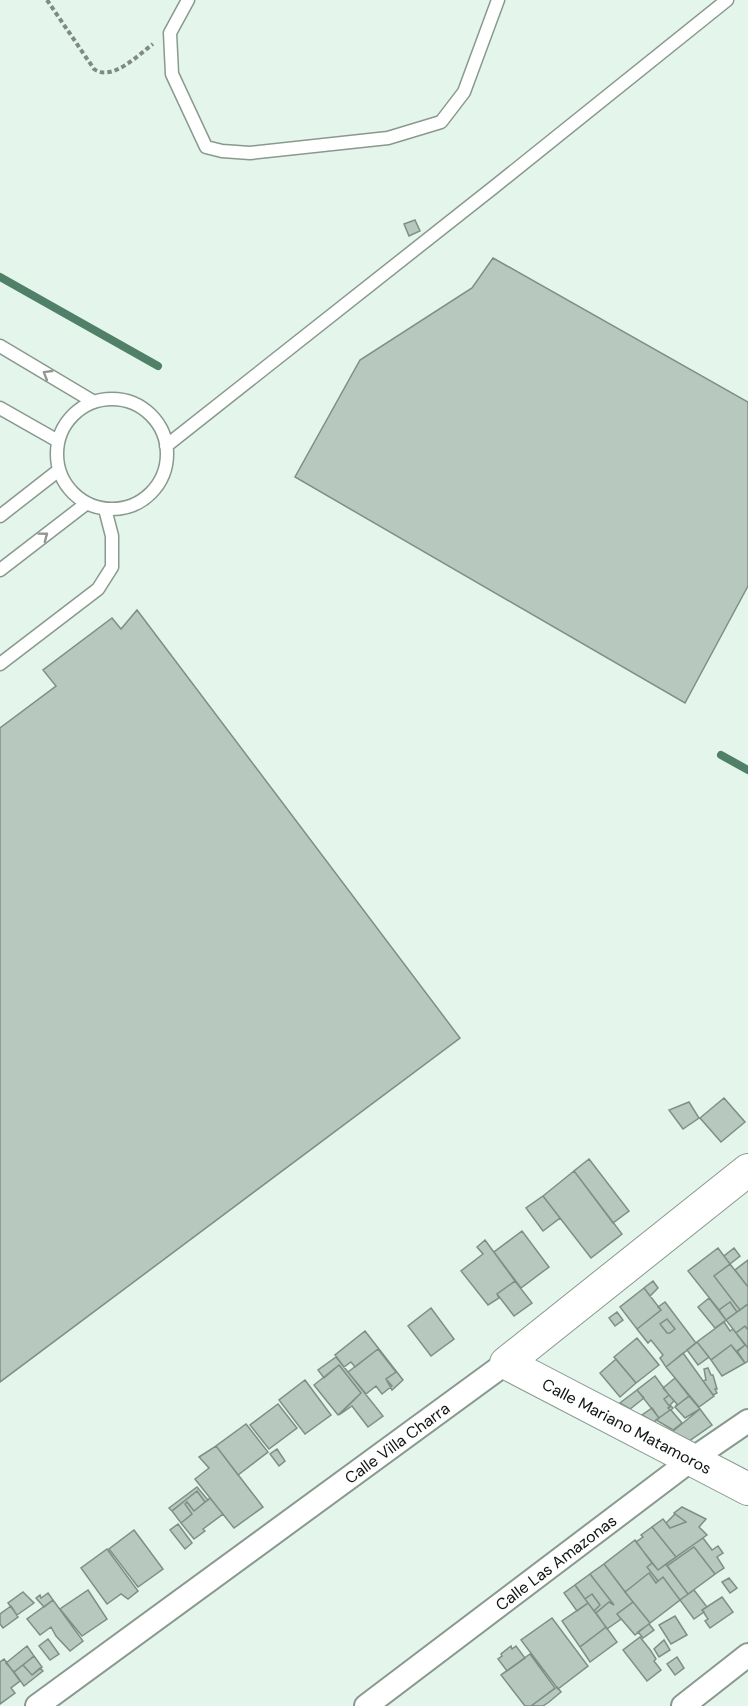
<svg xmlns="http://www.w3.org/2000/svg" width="748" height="1706" viewBox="0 0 748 1706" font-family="'DM Sans',sans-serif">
<rect width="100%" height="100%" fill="#e4f5eb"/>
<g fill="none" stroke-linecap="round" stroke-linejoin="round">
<path stroke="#518068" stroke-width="8" d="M0,277L158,366
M721,755L748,770"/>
</g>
<path fill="#b7c8be" stroke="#7f8f86" stroke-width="1.5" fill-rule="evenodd" d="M415,220L420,231L409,236L404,224Z
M493,258L748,402V586L685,703L295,477L360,360L472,288Z
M137,610L460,1038L0,1382V728L56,686L43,670L112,618L121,629Z
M724,1098L745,1122L721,1142L700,1118Z
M689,1102L699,1118L683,1129L669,1110Z
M589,1159L629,1211L613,1223L574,1171Z
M574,1171L622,1234L591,1258L543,1196Z
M543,1196L560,1218L543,1231L526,1208Z
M522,1231L549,1267L521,1288L494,1252Z
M485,1240L515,1281L497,1294L499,1298L488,1305L461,1271L483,1254L477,1247Z
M718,1248L730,1264L714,1276L740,1310L737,1312L730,1302L719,1310L688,1271Z
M734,1248L740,1256L730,1264L724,1256Z
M748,1260V1287L735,1270Z
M730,1264L748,1287V1304L740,1310L714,1276Z
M515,1281L532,1303L514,1316L497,1294Z
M653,1281L658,1288L650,1296L644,1288Z
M644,1288L661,1310L637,1329L620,1307Z
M709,1298L726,1320L715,1328L698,1307Z
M665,1302L696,1343L666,1367L660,1358L663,1355L651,1340L648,1343L637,1329L661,1310L658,1307ZM667,1319L675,1329L670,1333H667L660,1324Z
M730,1302L737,1312L726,1320L719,1310Z
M748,1304V1330L745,1326L736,1333L726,1320Z
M431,1308L454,1339L431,1356L408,1326Z
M617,1312L623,1320L615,1326L609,1318Z
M667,1319L675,1329L670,1333H667L660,1324Z
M724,1322L730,1331L733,1329L745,1345L737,1352L731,1345L711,1360L697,1342Z
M745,1326L748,1330V1348L736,1333Z
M365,1331L403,1380L392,1390L386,1379L396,1372L378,1349L355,1367L351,1362L344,1367L335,1355Z
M637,1338L659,1365L636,1383L614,1357Z
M697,1342L709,1357L698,1365L687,1350Z
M744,1343L748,1348V1361L745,1363L737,1351L745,1345Z
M731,1345L745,1363L722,1376L711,1360Z
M378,1349L396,1372L386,1379L392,1386L382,1394L376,1386L366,1394L348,1372Z
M683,1353L714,1396L699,1407L666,1367Z
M336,1357L383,1416L368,1427L352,1406L339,1415L361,1393L339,1365L324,1378L318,1370Z
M616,1359L636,1383L620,1397L600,1373Z
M339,1365L361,1393L338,1415L314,1385Z
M708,1368L711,1375H713L717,1389H715L717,1393L713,1395L703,1381L706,1380L704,1369Z
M655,1376L669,1395L664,1399L670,1407L668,1408L670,1410L659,1418L637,1390Z
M675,1378L689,1396L675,1407L677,1404L663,1388Z
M305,1380L331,1415L305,1434L279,1400Z
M637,1390L644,1398L630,1409L620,1403Z
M669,1395L674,1401L670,1405L673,1408L671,1410L682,1423L673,1430L656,1420L670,1410L668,1408L670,1407L664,1399Z
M689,1396L700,1409L685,1418L675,1407Z
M278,1404L297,1428L269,1449L250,1425Z
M652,1408L659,1418L654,1422L642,1415Z
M700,1409L712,1425L689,1441L672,1432Z
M246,1424L268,1452L238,1475L216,1446Z
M216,1446L263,1507L234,1528L195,1479L209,1468L199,1457Z
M277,1449L285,1461L279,1466L270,1454Z
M197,1487L208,1500L205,1502L197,1491L172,1511L169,1508Z
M197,1491L205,1502L194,1511L187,1502L185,1504L192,1514L181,1523L172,1511Z
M210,1498L223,1514L203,1529L205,1531L194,1539L181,1523L192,1514L185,1504L187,1502L194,1511Z
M682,1507L706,1519L699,1527L707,1535L676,1557L652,1527L663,1519L670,1528L686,1522L674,1513Z
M675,1514L686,1522L670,1528L666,1523Z
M178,1524L192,1543L185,1549L170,1530Z
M652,1527L676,1557L658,1570L636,1542L643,1537L641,1535Z
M134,1530L163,1569L138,1587L109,1549Z
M703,1538L712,1550L718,1546L723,1553L717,1557L724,1568L715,1574L694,1547L667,1566L666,1564Z
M635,1540L652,1563L647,1567L658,1581L656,1583L649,1573L625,1592L604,1564Z
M694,1547L715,1574L688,1594L667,1566Z
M107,1549L138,1591L128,1599L121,1594L107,1604L81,1568Z
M652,1563L658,1570L666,1564L688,1594L680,1600L663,1577L658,1581L647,1567Z
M604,1564L633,1602L617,1614L621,1619L607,1629L596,1613L609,1602L614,1605L590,1574Z
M649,1573L656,1583L663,1577L680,1600L650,1623L625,1592Z
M590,1574L614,1605L609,1602L596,1613L594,1611L600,1605L592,1594L585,1599L575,1585Z
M729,1578L737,1588L730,1593L722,1582Z
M575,1585L588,1603L577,1611L564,1593Z
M88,1590L107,1619L82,1636L60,1609Z
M694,1590L707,1607L702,1610L704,1612L694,1619L680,1600Z
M23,1592L34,1603L17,1615L8,1603Z
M48,1593L53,1600L44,1607L36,1598L40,1595L41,1598Z
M592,1594L600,1605L594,1611L585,1599Z
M722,1597L733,1612L710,1628L705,1621L708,1619L702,1610Z
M53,1600L83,1641L70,1651L56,1636L51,1627L40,1635L27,1619Z
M633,1602L650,1623L635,1635L617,1614Z
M588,1603L606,1627L580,1647L562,1621Z
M11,1606L18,1617L3,1628L0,1624V1614Z
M675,1616L687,1635L671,1644L659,1625Z
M552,1618L588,1666L558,1689L521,1640Z
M649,1624L654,1630L643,1638L638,1632Z
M606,1627L617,1642L590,1662L580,1647Z
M640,1637L651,1651L656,1659L654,1661L661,1670L647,1681L623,1650Z
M48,1639L59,1654L50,1660L39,1646Z
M664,1640L670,1650L659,1657L654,1649Z
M27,1646L34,1656L14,1672L6,1663Z
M511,1646L512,1649L516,1646L525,1658L507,1671L498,1659L502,1656L501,1654Z
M530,1654L555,1688L531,1706H525L501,1675Z
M34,1656L42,1667L32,1675L23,1665Z
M677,1657L684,1668L675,1675L667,1664Z
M4,1659L20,1681L11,1688L15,1693L0,1704V1662Z
M23,1665L32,1675L40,1668L43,1671L24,1686L14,1672Z
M557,1687L561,1692L549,1702L543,1706H531Z"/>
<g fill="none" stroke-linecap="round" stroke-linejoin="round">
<g stroke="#89998f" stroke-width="15">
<path id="lane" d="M188,0L170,33L172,74L206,147L222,151L250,153L388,138L441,122L464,92L498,0
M0,346L94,402
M57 454a55 55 0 1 1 110 0a55 55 0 1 1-110 0Z
M0,408L58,441
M166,446L494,187L727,0
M0,516L59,470
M0,570L87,503
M0,664L98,589L112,567V536L105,509"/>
</g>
<g stroke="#89998f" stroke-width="26">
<g id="street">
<path id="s1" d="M37,1706L506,1363"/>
<path id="s2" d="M366,1706L691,1460L748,1421"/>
<path d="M683,1706L748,1655"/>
</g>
</g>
<g stroke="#89998f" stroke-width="34">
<g id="secondary">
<path id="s3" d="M748,1170L506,1363L748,1489"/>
</g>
</g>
<path stroke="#7f8a83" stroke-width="4" stroke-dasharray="4.5 3" stroke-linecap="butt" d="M47,0L94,69C112,82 138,55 153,44"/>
<use href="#lane" stroke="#fff" stroke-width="12"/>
<use href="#street" stroke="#fff" stroke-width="22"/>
<use href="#secondary" stroke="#fff" stroke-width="32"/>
</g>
<defs><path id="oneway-chevron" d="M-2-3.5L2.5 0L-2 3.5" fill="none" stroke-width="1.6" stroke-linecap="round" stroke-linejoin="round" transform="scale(1.5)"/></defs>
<g stroke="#939694">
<use href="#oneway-chevron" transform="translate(47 374) rotate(-149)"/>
<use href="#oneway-chevron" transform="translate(44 536) rotate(-37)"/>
</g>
<g text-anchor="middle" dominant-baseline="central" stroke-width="4.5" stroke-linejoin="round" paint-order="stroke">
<g font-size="16" fill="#0f1511" stroke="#fff">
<text stroke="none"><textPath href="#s3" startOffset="446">Calle Mariano Matamoros</textPath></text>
<text stroke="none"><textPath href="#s1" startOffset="446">Calle Villa Charra</textPath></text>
<text stroke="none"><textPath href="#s2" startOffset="238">Calle Las Amazonas</textPath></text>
</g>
</g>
</svg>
